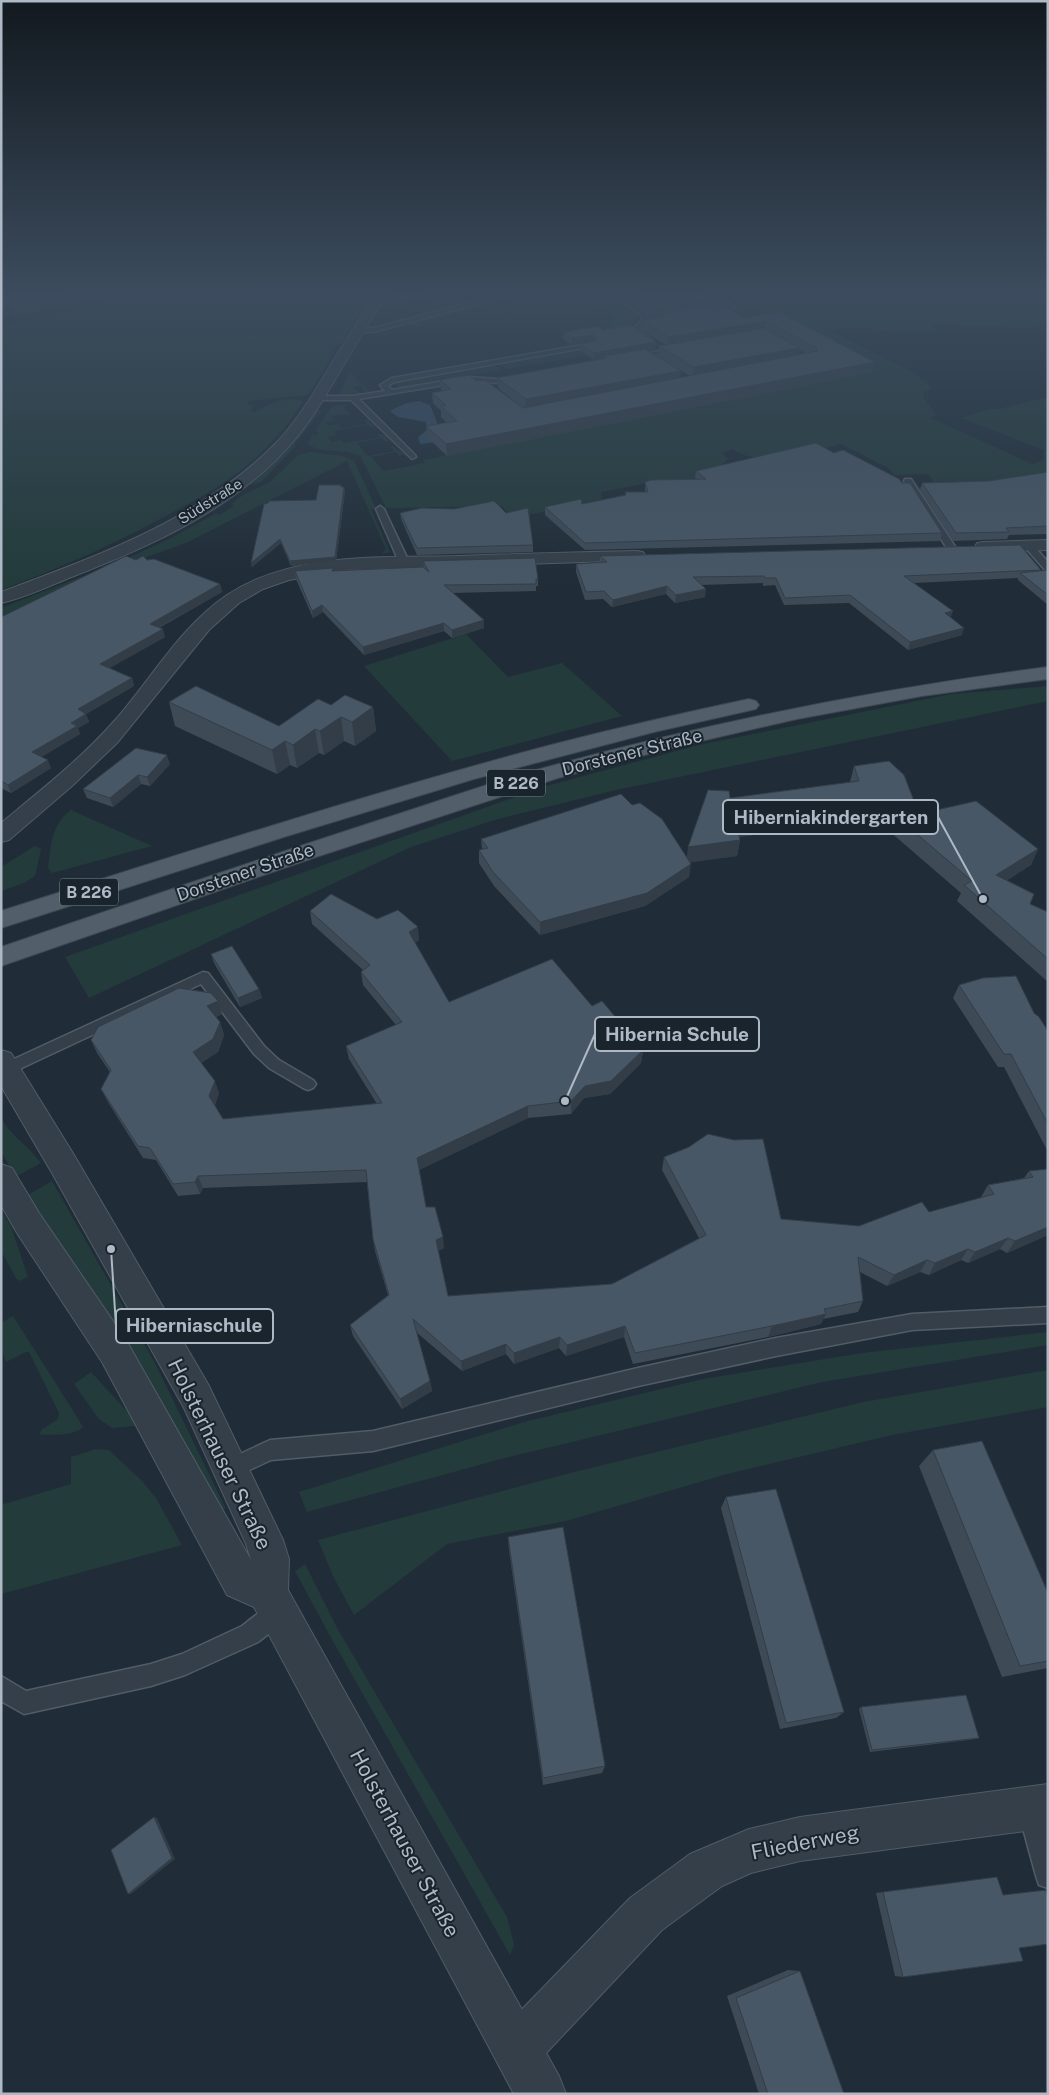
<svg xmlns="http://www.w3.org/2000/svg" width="1049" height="2095" viewBox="0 0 1049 2095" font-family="'Public Sans',sans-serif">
<rect width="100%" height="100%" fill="#202d38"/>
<path fill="#233b3b" d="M168,291H257L256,299L263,303L264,306L346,291H373L341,344H338L330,357H332L308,395L248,401V404L255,405L250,410L255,412C271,403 285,396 303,401C291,421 276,438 260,454C235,478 204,495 175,511C119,542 61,568 1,590V326Z
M511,291H542L429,320L433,322L418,327L412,324L373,334L515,294Z
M573,291H605L635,312L636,318L628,326L648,345L507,369L499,364L616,343L605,331L614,318Z
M718,291H1048V325L1045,324L1029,329L991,326H962L955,324H931L938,331C920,333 898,332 880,330C863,329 846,325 830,331L913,372L932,388L924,392L923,397L937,415L931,418L1032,464L1043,460L1044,450L961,418L990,409H998L1048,397V475L989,483L935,484L928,474L894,475L890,469L841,444C806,452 765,470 732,449L722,453L728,459L718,468L723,472L651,488L648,483L601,492L602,499L514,518L501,506L386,508L361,457C345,447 322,455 307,444L313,434L317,435L319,432L315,431L332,406L354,404L343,407L351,416L346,414L331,416L334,420L325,422L329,426L338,424L342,428L366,424L364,420L367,419L376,427L372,428L368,425L334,431L336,435L327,437L332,442L341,440L344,443L380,437L377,434H384L389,441L385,442L382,438L357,443L368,456L394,451L391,447L393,446L404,454L399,456L396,452L371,457L384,471L425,463L423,460L872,372Z
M494,365L502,370L406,387H397L394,383L398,381Z
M350,372L371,393H366L361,385L352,387L362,394L338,395Z
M318,410L321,411L295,444L296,446L261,482L250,485L289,447Z
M311,452L343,456L354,461L376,508L371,510L390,552L382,554L386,549L347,461L188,542L128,564H115L169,539L215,514L219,515L234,506L231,504L243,495L270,482L298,455Z
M83,576L90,580L1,616V608Z
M466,634L508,677L562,663L622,716L452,761L364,666Z
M1048,686V701L616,790L498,819L411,847L89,998L65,957L546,786L699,745L951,694Z
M72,809L73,811L152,846L52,873L48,868C51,845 51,824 72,809Z
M35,846L41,849L35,876L24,883L1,891V867Z
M1,1118C11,1136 29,1146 41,1163L15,1177L1,1151Z
M52,1181L155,1363L225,1507L224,1514L26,1196Z
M1,1210L11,1226L28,1277L19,1281L16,1278L1,1251Z
M13,1316L74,1412L83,1427C73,1437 53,1434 40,1435L41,1430L58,1419L59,1413L29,1352H26L6,1362C0,1347 4,1338 1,1323Z
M1048,1332V1345L822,1382L501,1459L307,1512L299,1492L524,1422L703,1379L862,1353Z
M1048,1370V1407L892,1435L727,1474L566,1521L447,1544L354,1615L333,1576L318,1540L574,1472L863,1402Z
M91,1372L138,1423L134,1426L112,1428L98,1418L74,1384Z
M96,1449L109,1450L142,1481L156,1498L182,1545L1,1594V1505L71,1484V1457Z
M305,1564L337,1628L507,1917L514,1945L510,1955L329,1634L295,1571Z"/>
<path fill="#334a60" d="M419,401L430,405L437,422L436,442L420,444L418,437L427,430L426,422L398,417L391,412V410L407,403Z"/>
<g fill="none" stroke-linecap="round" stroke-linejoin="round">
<g stroke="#515c67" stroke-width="3">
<path id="service" d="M512,291L514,294L374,332H358L355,330L358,328H374Z
M608,291H615L646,313L648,322L638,330L652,340V342H648L631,330L642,321L641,315Z
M704,291H711L735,308L708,312V310L726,307Z
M593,343L596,345L595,346L394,382L388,386L392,390L468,377L497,379L520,376L521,378L497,383L468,381L359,399L415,455L416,457L412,459L351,400H317L313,398L317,396H353L385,391L380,385L392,378Z
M679,347L681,348V350L633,359L629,357Z
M905,479H911L956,548L954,550H948L904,481Z
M380,506L384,509L409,562L407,564L404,565L399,562L376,509Z
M1029,543L1032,544L1048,562V571L1045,570L1024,546Z
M203,972L208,973L264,1046L279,1060L313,1080L316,1084L313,1088L308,1090L303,1088L269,1068L254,1054L201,984L11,1073L6,1075L1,1073V1065Z
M1048,1307V1323L912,1330L776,1356L638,1386L373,1451L271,1460L230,1479L223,1476L220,1469L223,1462L270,1440L373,1431L638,1368L776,1338L912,1314Z
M278,1601L286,1604L289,1612L286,1620L258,1642L185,1675L151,1686L24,1714L1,1701V1676L26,1691L151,1664L182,1654L242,1626L270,1604Z
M1030,1798L1038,1802L1048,1831V1888L1039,1885L1036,1876L1018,1810L1022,1802Z"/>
</g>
<g stroke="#515c67" stroke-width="2">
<path id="minor" d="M1048,540V550L983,552L977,551L975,547L977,543L983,542Z
M637,551L643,552L646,556L643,560L342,570L289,580L263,589L239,603L209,630L117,743L72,786L9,840L1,842V823C41,790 82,758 116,719C152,678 181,626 227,595C294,551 383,558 459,556C518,554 578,552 637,551Z
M1048,1784V1828L800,1861L751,1873L722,1886L662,1930L534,2066L517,2073L500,2066L493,2049L500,2032L630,1898L690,1854L749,1829L800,1817Z"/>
</g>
<g stroke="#515c67" stroke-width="2">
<path id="tertiary" d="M377,291H389C376,312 363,332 351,353C332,384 315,417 291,444C233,510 149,547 69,578C47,587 24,598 1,603V592C100,555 204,518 279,440C302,415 319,384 337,355C350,334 364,313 377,291Z
M1,1050L11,1053L74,1155L208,1384L283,1540L289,1559L288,1590L559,2076L566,2094H514L254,1607L227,1595L102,1362L17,1233L1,1205V1164L12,1168L39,1213L126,1340L251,1560L246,1544L184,1408L52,1173L1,1086Z"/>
</g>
<g stroke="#3d4852" stroke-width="2">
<path id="primary" d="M1048,667V679L922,696L797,719L675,747L558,778L316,857L1,966V947C130,903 259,859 389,817C439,801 489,783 540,769C707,723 876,689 1048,667Z
M749,699L756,701L759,705L756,709L654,732L474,779L287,836L1,928V911C184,853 366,794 551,745C617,728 683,713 749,699Z"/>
</g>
<use href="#service" fill="#343f49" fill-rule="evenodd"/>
<use href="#minor" fill="#343f49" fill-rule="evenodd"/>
<use href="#tertiary" fill="#343f49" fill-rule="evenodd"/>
<use href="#primary" fill="#525e69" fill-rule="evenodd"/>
</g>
<path fill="#3e4b57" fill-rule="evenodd" d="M616,291H702L713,298L712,305L744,318L779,312L873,372L447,456L427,437L426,426L447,423L441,417V411L433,403L432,393L442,391L441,390L440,380L477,381L519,405L498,388L497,378L603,359L604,358L594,360L580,350L581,344L593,342L572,345L563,339L564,332L603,330L655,349L648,350L658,357L659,346L666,345L641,330L642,320L663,317V316L653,317ZM799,350L806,353L798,355ZM678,369L690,376L680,378Z
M834,453L902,483L942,533L940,541L585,550L545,515V507L582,504L625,495V492H645V482L697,479L695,478L696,471Z
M1048,472V534L1009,535L1007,539L953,541L920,490L922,483L989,481Z
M342,487L345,491L336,561L291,566L281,543L252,567L251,563L316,500Z
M400,513L533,545V552L417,555L401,519Z
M600,556L1041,570L1040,571L1048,570V605L1018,580V578L914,583L951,617L962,635L908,650L849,603L784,605L775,585L763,586V583L701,585L705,597L675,603L666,594L612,607L603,599L585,600L576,572V564L600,563Z
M136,560H147L220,584L222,592L159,628L165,637L109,668L132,678L134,686L86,714L89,722L78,728L80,734L41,757L51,768L11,793L1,788V617Z
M423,561L538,579V586H536V591L452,593L484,628L452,638L444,631L364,655L323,612L313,618L296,579L295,571L333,568V571L424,568Z
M169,702L279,726L331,705L373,707L376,731L355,746L344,741L324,755L319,753L297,768L290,765L277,774L175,726Z
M170,764L150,786L141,784L113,807L87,798L83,789Z
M854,766L919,814L1038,849L1031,865L1006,881L1030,904L1048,912V982L957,901L961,893L874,818L739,837L740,840L737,856L690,862L689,877L645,906L540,935L494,886L479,863V850L482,849L481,839L632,805L687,857L730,798L850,782Z
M310,911L377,919L419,940L415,943L449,1002L592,1006L643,1050L641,1063L610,1094L584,1098L571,1114L528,1118L419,1170L426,1207L444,1248L438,1251L448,1296L612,1284L699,1238L662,1170L664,1157L781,1219L859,1226L929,1212L981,1198V1197L988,1185L1024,1178L1029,1171L1048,1169V1235L1007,1253L1000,1249L968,1263L961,1260L929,1275L920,1272L887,1286L860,1272L863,1301L858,1312L823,1319L821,1324L768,1337L633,1364L624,1337L566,1356L559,1348L514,1364L506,1354L462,1371L416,1332L430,1381L432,1391L402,1409L353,1336L350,1325L388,1295L375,1251L373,1239L367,1182L203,1188L200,1194L178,1196L156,1160L143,1158L108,1102L101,1089L110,1072L97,1053L91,1040L218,1001L222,1014L216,1017L220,1022L224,1035L218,1052L201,1063L219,1093L215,1105L223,1119L377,1104L349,1059L346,1046L396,1025L363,985L361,972L363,970L312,924Z
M211,954L259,989L262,998L240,1007L214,963Z
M959,985L1034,1013L1048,1031V1152L1004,1067H998L953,998Z
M933,1450L1048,1593V1668L1002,1677L919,1466Z
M726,1497L844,1712L836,1718L780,1729L721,1508Z
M508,1537L605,1766L602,1773L543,1785L509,1551Z
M861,1707L979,1738L976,1739L870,1752L859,1709Z
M883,1892L1019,1948L903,1977L895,1976L876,1893Z
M788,1970L800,1971L844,2094H759L727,1996Z"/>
<path fill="#323d47" d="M86,291H138L1,318V308Z
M258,291H278L258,296Z
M440,291H459L383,309V305Z
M713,298L711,308L663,313V316L653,317L654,307Z
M766,321L765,330L668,347L669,337Z
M593,335V341L572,345V338Z
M656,342L655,349L606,358L604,356V358L594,360V353Z
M799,348L798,358L693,378L694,367Z
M875,362L873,372L447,456L446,444Z
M681,371L680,381L525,410L526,399Z
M344,487L345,491L336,561L291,566L290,561Z
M280,539L281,543L252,567L251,563Z
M220,584L222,592L152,631L150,624Z
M667,586L666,594L612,607L613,600Z
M706,589L705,597L675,603L676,595Z
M322,605L323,612L313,618L312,611Z
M953,611L950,619L945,613Z
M484,620V628L452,638V630Z
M444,623V631L364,655L363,647Z
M964,628L962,635L908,650L910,642Z
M163,629L165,637L103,672L100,664Z
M132,678L134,686L86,714L89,722L78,728L80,734L35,760L32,752L78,709Z
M373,707L376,731L355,746L352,722Z
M341,717L344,741L324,755L320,731Z
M315,729L319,753L297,768L293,745Z
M285,741L290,765L277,774L272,750Z
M167,755L170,764L150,786L147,777Z
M48,760L51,768L11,793L8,785Z
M138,775L141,784L113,807L110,798Z
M879,802L874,818L733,838L736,822Z
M740,840L737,856L686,863L688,847Z
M1038,849L1031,865L989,891L996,875Z
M691,864L689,877L645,906L540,935V922Z
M418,927L419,940L411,945L409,932Z
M259,989L262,998L240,1007L238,998Z
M218,1001L222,1014L212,1019L207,1006Z
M220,1022L224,1035L218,1052L198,1065L193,1052Z
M643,1050L641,1063L610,1094L584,1098L571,1114V1101L585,1086Z
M215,1081L219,1093L213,1109L209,1096Z
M528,1106V1118L419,1170L417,1158Z
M198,1176L203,1188L200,1194L195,1182Z
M1048,1227V1235L1007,1253L1015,1241Z
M443,1237L444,1248L437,1251L436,1240Z
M1008,1238L1000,1249L968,1263L975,1252Z
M968,1249L961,1260L929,1275L935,1263Z
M927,1260L920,1272L887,1286L894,1275Z
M826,1314L821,1324L768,1337L772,1326Z
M625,1326L624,1337L566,1356L567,1345Z
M560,1337L559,1348L514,1364V1353Z
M506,1344V1354L462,1371L461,1361Z
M430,1381L432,1391L402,1409L400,1399Z
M154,1817L157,1818L175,1859L131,1894H128Z"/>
<path fill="#485765" stroke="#323d47" d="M1,291H86L1,308Z
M388,291H440L383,305V299Z
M631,291H702L713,298L654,307Z
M721,303L744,318L779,312L875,362L446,444L426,426L457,421L441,406L446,405L432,393L451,389L440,380L469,375L477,381L485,380L523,408L817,351V348L766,321L669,337L642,320L666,316L663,313Z
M630,325L656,342L594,353L581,344L596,341L597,337L593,335L572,338L564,332L598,326L603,330Z
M764,328L799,348L694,367L659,346Z
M645,349L681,371L526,399L497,378L607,358L604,356Z
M816,443L834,453L843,450L899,479L902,483H910L942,533L585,543L545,507L581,499L582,504L626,495L625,492H648L645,482L651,480L706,479L696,471Z
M1048,472V526L1006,528L1009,532L956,533L922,483L989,481Z
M319,485H341V487H344L335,557L290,561L280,539L251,563L264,504L268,503L269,501L316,500Z
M494,501L506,513L528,508L533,545L417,548L400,513L422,508L454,509Z
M1020,545L1041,570L904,576L953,611L945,613L964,628L910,642L850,595L785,598L776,578H765L764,576L693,577L706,589L676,595L667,586L613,600L604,591L586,592L576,564L607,562L600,556Z
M126,556L136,560L143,556L147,560L154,559L220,584L150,624L163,629L100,664L132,678L78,709L86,714L71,723L77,726L32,752L48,760L8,785L1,781V617Z
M535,558L538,579H536V584L444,585L484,620L452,630L444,623L363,647L322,605L312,611L295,571L333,568L332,571L423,567L429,572L423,561Z
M1048,570V595L1020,573Z
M196,686L279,726L318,699L331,705L345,695L373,707L352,722L341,717L320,731L315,729L293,745L285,741L272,750L169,702Z
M136,748L167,755L147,777L138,775L110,798L83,789Z
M889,761L904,775L919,814L976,801L1038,849L996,875L1034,894L1030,904L1048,912V959L964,885L972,881L879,802L736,822L740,840L688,847L708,790L729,791L730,798L859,781L854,766Z
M621,794L632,805L640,803L662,819L691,864L647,893L540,922L493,872L479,850L488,848L481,839Z
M331,894L377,919L398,910L418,927L409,932L449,1002L552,959L592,1006L602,1001L643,1050L611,1081L585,1086L571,1101L528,1106L417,1158L426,1207H435L443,1237L436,1240L448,1296L612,1284L706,1235L664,1157L689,1147L708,1134L734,1140L763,1139L781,1219L859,1226L922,1202L929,1212L994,1194L988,1185L1033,1177L1029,1171L1048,1169V1227L1015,1241L1008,1238L975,1252L968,1249L935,1263L927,1260L894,1275L858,1257L863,1301L824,1309L826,1314L772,1326L635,1353L625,1326L567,1345L560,1337L514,1353L506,1344L461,1361L413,1319L430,1381L400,1399L350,1325L389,1295L373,1239L366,1170L198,1176L195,1182L173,1184L150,1148L138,1146L101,1089L111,1070L91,1040L98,1027L179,988L211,993L218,1001L207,1006L220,1022L213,1039L193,1052L215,1081L209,1096L223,1119L382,1103L346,1046L402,1022L361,972L370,965L310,911Z
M232,946L259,989L238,998L211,954Z
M1016,976L1034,1013L1039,1017L1048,1031V1124L1011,1054H1004L959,985L983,978Z
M982,1441L1048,1593V1661L1020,1666L933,1450Z
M776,1489L844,1712L786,1723L726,1497Z
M563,1527L605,1766L543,1778L508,1537Z
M966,1695L979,1738L872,1750L861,1707Z
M154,1817L172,1858L128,1894L111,1850Z
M997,1877L1003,1895L1046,1890L1048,1898V1944L1019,1948L1023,1961L903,1977L883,1892Z
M800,1971L844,2094H768L736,1998Z"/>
<linearGradient id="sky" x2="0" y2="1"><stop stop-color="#12191f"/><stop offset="0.5" stop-color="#3c4c5e"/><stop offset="1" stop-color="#3c4c5e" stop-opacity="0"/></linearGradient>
<rect width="1049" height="585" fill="url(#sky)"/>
<g text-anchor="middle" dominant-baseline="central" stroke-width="4" stroke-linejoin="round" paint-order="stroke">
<g font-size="15" fill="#aeb9c5" stroke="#19242d">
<text transform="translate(210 501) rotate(-32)">Südstraße</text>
</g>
<g fill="#19242d" stroke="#818c97" stroke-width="1">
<rect x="487" y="769.5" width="58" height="27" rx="4"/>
<rect x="60" y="878.5" width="58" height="27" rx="4"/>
</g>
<g font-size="16" font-weight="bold" fill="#aeb9c5">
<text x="516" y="783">B 226</text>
<text x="89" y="892">B 226</text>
</g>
<g font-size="18" fill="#aeb9c5" stroke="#19242d">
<text transform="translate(632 752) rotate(-14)">Dorstener Straße</text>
<text transform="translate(245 872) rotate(-19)">Dorstener Straße</text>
</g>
<g font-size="21" fill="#aeb9c5" stroke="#19242d">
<text transform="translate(220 1454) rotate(64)">Holsterhauser Straße</text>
<text transform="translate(805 1842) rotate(-11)">Fliederweg</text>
<text transform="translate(405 1843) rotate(62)">Holsterhauser Straße</text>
</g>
</g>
<path fill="none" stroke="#aeb9c5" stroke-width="2" d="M983 899L938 817M565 1101L595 1034M111 1249L116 1326"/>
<g fill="#aeb9c5" stroke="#19242d" stroke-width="2">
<circle cx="983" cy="899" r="5"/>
<circle cx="565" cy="1101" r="5"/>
<circle cx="111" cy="1249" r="5"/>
</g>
<g fill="#19242d" stroke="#aeb9c5" stroke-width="2">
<rect x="723" y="800" width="215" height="34" rx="5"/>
<rect x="595" y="1017" width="164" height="34" rx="5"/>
<rect x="116" y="1309" width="157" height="34" rx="5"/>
</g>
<g font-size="19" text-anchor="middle" font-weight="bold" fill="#aeb9c5">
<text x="831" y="824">Hiberniakindergarten</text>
<text x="677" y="1041">Hibernia Schule</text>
<text x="194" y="1332">Hiberniaschule</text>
</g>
<rect width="1049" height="2095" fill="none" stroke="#aeb9c5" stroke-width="5"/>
</svg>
